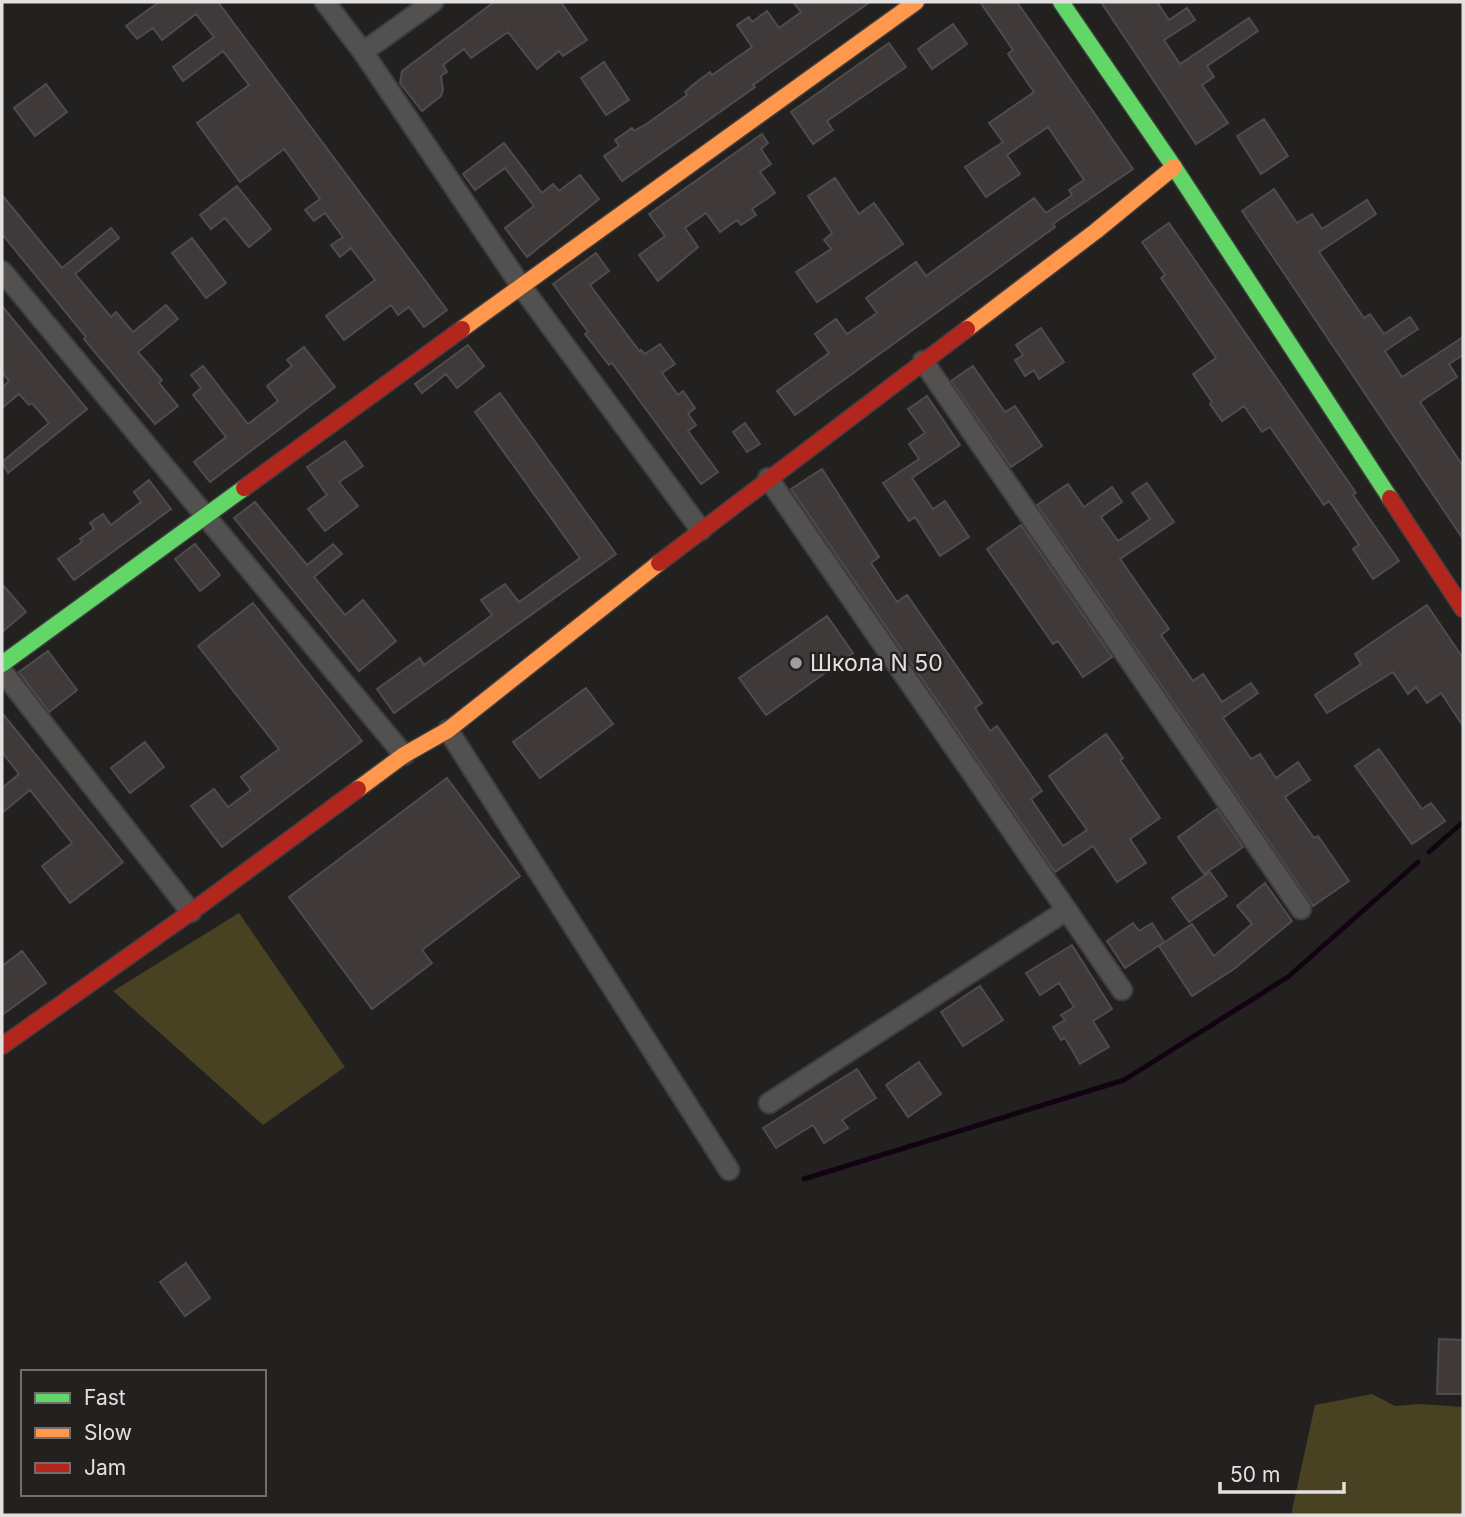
<svg xmlns="http://www.w3.org/2000/svg" width="1465" height="1517" viewBox="0 0 1465 1517" font-family="Inter,sans-serif">
<rect width="100%" height="100%" fill="#222120"/>
<path fill="#484122" d="M239,913L345,1067L263,1125L113,991Z
M1372,1394L1395,1406L1420,1404L1463,1407V1515H1291L1315,1405Z"/>
<g fill="none" stroke-linecap="round" stroke-linejoin="round">
<path stroke="#130312" stroke-width="5" d="M1429,852L1463,822
M804,1179L1124,1080L1288,977L1418,862"/>
</g>
<path fill="#40393a" stroke="#4d4c4c" stroke-width="2" d="M159,2H218L447,310L424,327L409,307L398,315L391,305L344,340L326,316L375,280L351,248L340,257L331,245L343,237L325,213L314,221L305,210L320,199L284,149L240,182L197,123L249,85L223,51L183,81L173,67L214,37L196,14L162,40L153,28L137,39L126,26Z
M494,2H561L587,40L563,56L559,51L537,69L508,32L471,58L464,49L443,65L447,72L441,76L443,90L441,96L422,111L400,83L402,71Z
M793,2H870L753,85L755,87L622,181L604,156L619,146L615,140L632,128L634,131L645,125L687,95L685,92L694,84L710,72L712,75L752,47L737,25L749,17L752,22L767,11L779,28L801,12Z
M980,2H1017L1133,169L1053,224L1055,227L795,415L777,391L829,353L815,334L836,319L847,334L877,313L866,298L916,262L926,276L1034,198L1046,213L1072,195L1069,190L1084,180L1048,127L1007,155L1020,174L986,197L965,167L1003,142L989,123L1034,92L1008,54L1013,50Z
M1101,2H1157L1169,20L1187,8L1195,20L1164,40L1180,64L1249,18L1258,31L1207,66L1214,77L1202,85L1228,123L1196,144Z
M953,24L967,44L932,69L918,49Z
M889,43L906,67L827,121L833,130L813,144L791,112Z
M604,62L629,100L606,115L581,78Z
M46,84L67,112L35,136L14,108Z
M1264,119L1288,156L1261,174L1237,136Z
M762,134L768,143L761,149L771,164L760,172L775,193L752,209L756,215L741,225L737,220L720,232L706,213L685,228L698,247L658,281L639,255L665,236L649,214Z
M504,143L542,193L553,184L559,191L580,175L599,199L527,257L505,228L534,206L505,168L475,190L463,174Z
M835,178L859,214L874,203L903,244L817,302L796,272L831,249L824,240L832,233L808,196Z
M237,186L271,229L249,247L225,218L211,229L200,215Z
M1274,189L1297,223L1312,214L1322,229L1367,200L1376,214L1319,252L1364,318L1370,314L1384,334L1410,317L1418,329L1385,351L1402,377L1463,337V355L1449,364L1457,377L1420,402L1463,466V539L1242,211Z
M2,195L62,268L111,228L119,238L75,274L111,317L116,312L133,332L166,305L178,319L138,352L162,380L159,383L178,406L155,424L84,339L86,337L2,234Z
M1169,223L1356,493L1353,495L1399,561L1373,579L1353,549L1359,545L1329,501L1324,505L1270,427L1262,432L1244,406L1222,421L1210,404L1212,402L1193,374L1216,358L1161,278L1165,275L1142,242Z
M192,238L226,283L206,298L172,253Z
M596,253L609,271L590,285L640,352L641,350L645,354L660,344L675,364L662,373L678,395L683,391L695,408L688,414L696,425L688,431L718,472L701,484L612,363L609,365L585,334L588,332L553,284Z
M2,306L87,409L8,473L2,462L49,423L32,403L29,405L19,394L2,408V388L9,381L2,372Z
M1041,328L1064,362L1039,379L1034,370L1025,376L1015,360L1023,355L1016,345Z
M468,345L484,366L457,388L446,374L422,393L415,384Z
M304,347L335,387L210,482L194,462L226,437L193,395L201,388L191,375L203,366L248,424L278,401L267,386L292,366L287,360Z
M973,366L1005,412L1015,406L1042,446L1011,467L951,381Z
M500,393L616,554L394,713L377,689L420,658L424,665L492,615L481,600L505,584L519,602L580,558L475,412Z
M927,396L960,445L912,478L933,509L945,501L969,537L940,556L915,517L909,521L883,483L919,459L909,444L925,433L908,409Z
M745,423L760,444L747,452L733,432Z
M345,441L363,466L339,482L358,506L325,531L308,509L327,495L307,467Z
M822,469L879,557L871,563L897,602L907,595L982,703L975,708L990,731L997,726L1042,791L1031,799L1063,846L1087,830L1049,776L1106,734L1123,758L1120,760L1160,818L1130,839L1146,863L1117,882L1093,846L1055,872L791,489Z
M149,480L171,509L74,580L58,559L82,542L80,539L94,529L90,523L103,514L111,525L141,502L134,492Z
M1147,483L1174,522L1120,559L1169,629L1161,635L1193,681L1203,674L1222,702L1251,683L1258,693L1223,718L1251,759L1260,754L1276,778L1298,762L1310,780L1285,797L1314,838L1318,836L1349,881L1313,906L1037,505L1068,484L1084,507L1112,487L1122,502L1101,517L1118,541L1150,519L1132,493Z
M255,502L307,565L333,544L342,554L314,577L345,615L363,600L396,641L359,671L234,518Z
M1021,525L1112,657L1083,677L1058,641L1053,644L987,549Z
M195,544L220,575L200,591L175,559Z
M2,584L26,612L2,632Z
M253,603L362,741L222,847L191,806L214,789L228,807L251,790L241,777L279,749L198,646Z
M1427,605L1463,658V726L1441,693L1427,703L1416,687L1408,694L1393,672L1327,713L1315,695L1361,664L1355,654Z
M827,616L853,653L766,715L739,678Z
M48,651L77,690L49,712L19,672Z
M586,688L613,724L540,778L513,742Z
M2,713L123,862L70,903L42,866L72,843L30,790L2,813V788L19,774L2,752Z
M145,742L164,767L130,793L111,768Z
M1379,749L1422,809L1431,803L1445,821L1412,844L1355,766Z
M447,778L520,876L422,950L432,963L372,1009L289,897Z
M1217,809L1243,847L1204,874L1178,837Z
M1210,872L1227,896L1189,922L1172,898Z
M1265,883L1292,921L1234,969L1192,996L1159,946L1192,924L1214,956L1252,924L1237,906Z
M1133,923L1139,931L1152,923L1164,942L1125,968L1107,941Z
M1072,945L1112,1009L1093,1021L1109,1047L1080,1064L1065,1038L1061,1040L1053,1027L1065,1020L1061,1015L1074,1007L1059,983L1040,995L1026,973Z
M22,951L46,983L2,1015V966Z
M980,986L1003,1020L963,1046L941,1012Z
M919,1062L941,1094L908,1117L886,1085Z
M857,1069L876,1098L842,1120L848,1128L824,1143L813,1125L776,1148L763,1128Z
M186,1263L210,1298L185,1316L160,1282Z
M1439,1339L1463,1340V1394H1437Z"/>
<g fill="none" stroke-linecap="round" stroke-linejoin="round">
<g stroke="#3e3d3d" stroke-width="23">
<path id="street" d="M325,2L363,52L521,286L701,530
M363,52L433,2
M2,271L404,755
M923,361L1301,909
M768,478L1122,990
M2,671L191,912
M448,730L729,1170
M769,1103L1067,910"/>
</g>
<g stroke="#3e3d3d" stroke-width="19">
<path id="fast" d="M1061,2L1174,167L1390,498
M2,664L244,488"/>
</g>
<g stroke="#3e3d3d" stroke-width="19">
<path id="slow" d="M462,329L916,2
M967,329L1096,231L1174,167
M358,789L404,755L448,730L659,563"/>
</g>
<g stroke="#3e3d3d" stroke-width="19">
<path id="jam" d="M244,488L462,329
M1390,498L1463,609
M659,563L967,329
M2,1046L191,912L358,789"/>
</g>
<use href="#street" stroke="#525150" stroke-width="19"/>
<use href="#fast" stroke="#63d668" stroke-width="16"/>
<use href="#slow" stroke="#ff974d" stroke-width="16"/>
<use href="#jam" stroke="#b3261e" stroke-width="16"/>
</g>
<circle fill="#9f9e9d" stroke="#23201f" stroke-width="2.5" cx="796" cy="663" r="7"/>
<g text-anchor="middle" dominant-baseline="central" stroke-width="5" stroke-linejoin="round" paint-order="stroke">
<g font-size="23" fill="#e3e1e0" stroke="#23201f" text-anchor="start">
<text x="810" y="663">Школа N 50</text>
</g>
</g>
<rect width="1465" height="1517" fill="none" stroke="#e3e1e0" stroke-width="7"/>
<rect x="21" y="1370" width="245" height="126" fill="#23201f" stroke="#706d6c" stroke-width="2"/>
<rect x="35" y="1393" width="35" height="10" fill="#63d668" stroke="#706d6c" stroke-width="2"/>
<text x="84" y="1405" font-size="21" fill="#e3e1e0">Fast</text>
<rect x="35" y="1428" width="35" height="10" fill="#ff974d" stroke="#706d6c" stroke-width="2"/>
<text x="84" y="1440" font-size="21" fill="#e3e1e0">Slow</text>
<rect x="35" y="1463" width="35" height="10" fill="#b3261e" stroke="#706d6c" stroke-width="2"/>
<text x="84" y="1475" font-size="21" fill="#e3e1e0">Jam</text>
<path d="M1220 1482v10h124v-10" fill="none" stroke="#e3e1e0" stroke-width="3.5"/>
<text x="1230" y="1482" font-size="21" fill="#e3e1e0" stroke="#23201f" stroke-width="5" paint-order="stroke">50 m</text>
</svg>
